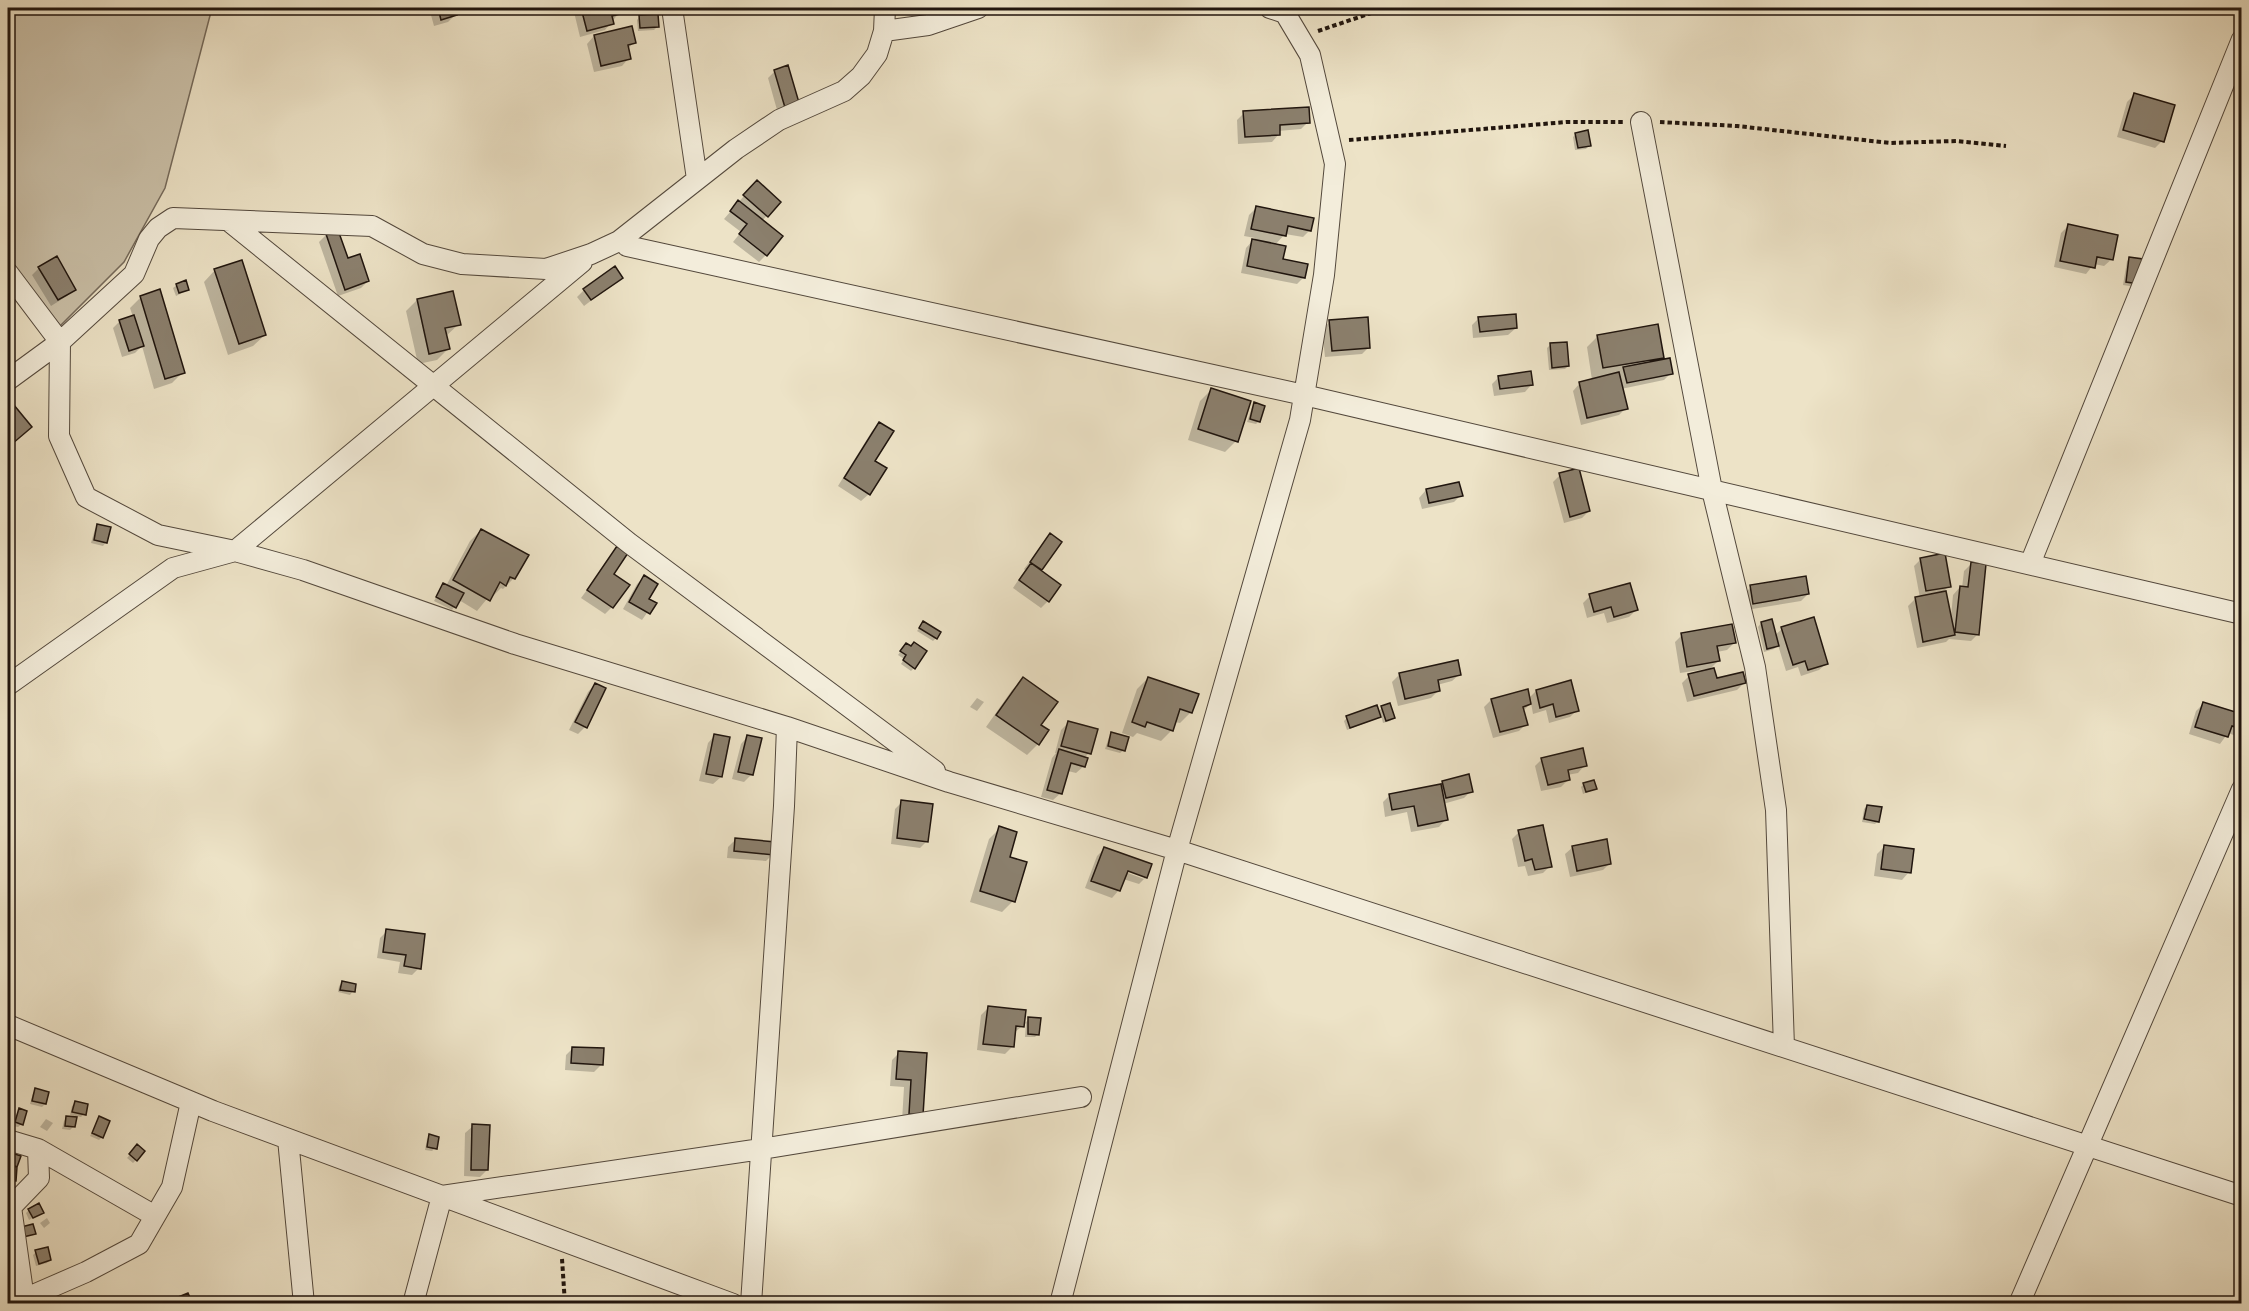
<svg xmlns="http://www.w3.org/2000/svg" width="2249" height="1311" viewBox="0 0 2249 1311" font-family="Alegreya,serif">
<rect width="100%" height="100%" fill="#ede3c7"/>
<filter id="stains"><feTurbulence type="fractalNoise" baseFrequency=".00333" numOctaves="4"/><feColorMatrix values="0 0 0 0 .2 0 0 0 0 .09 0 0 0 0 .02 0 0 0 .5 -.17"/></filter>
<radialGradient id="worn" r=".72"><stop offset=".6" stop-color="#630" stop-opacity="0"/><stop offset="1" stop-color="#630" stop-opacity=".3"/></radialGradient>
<path fill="#cac0a8" stroke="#756a5b" stroke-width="1.5" d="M8,8H212L165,188L124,262L60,326L8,258Z"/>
<path fill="#0003" fill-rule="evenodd" d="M429,8H453L455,15L448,22L434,26Z
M578,8H617L619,13L605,30L580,37L574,12Z
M640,16L657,27L654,30L638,31L637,20Z
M594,36L634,42L627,50L629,58L622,66L594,72L587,44Z
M775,71L799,106L779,117L768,78Z
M2135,94L2162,141L2155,148L2117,137L2127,102Z
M1244,113L1308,122L1301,129L1278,131L1279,134L1272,142L1238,144L1237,120Z
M1576,134L1589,145L1586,149L1575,150L1573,137Z
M750,189L779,202L762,221L766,255L759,262L733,242L741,232L724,219Z
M1256,208L1310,230L1303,237L1285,234L1275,245L1281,260L1304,277L1297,284L1241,273L1246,248L1255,238L1244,236L1249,215Z
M2068,226L2112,259L2104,266L2094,264L2086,274L2054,267L2061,233Z
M337,232L347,260L368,281L361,288L338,296L319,242L326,235Z
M2130,258L2135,287L2123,285L2127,261Z
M39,268L74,289L67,296L51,306L32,275Z
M215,270L265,335L253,346L228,355L204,282Z
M621,278L584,306L577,297L584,290Z
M177,285L188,290L176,296L173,288Z
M141,297L183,372L172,383L154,389L142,346L135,353L122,357L113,328L120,321L133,317L130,308Z
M417,300L459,324L446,336L448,349L437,360L418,364L406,311Z
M1479,318L1516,328L1508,335L1473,338L1472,325Z
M1330,322L1369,347L1362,354L1325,357L1322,329Z
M1598,336L1662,357L1657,362L1671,373L1664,380L1621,389L1626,408L1619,415L1581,425L1573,391L1580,383L1592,380L1587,347Z
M1550,345L1568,366L1565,369L1549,370L1547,348Z
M1499,377L1532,384L1525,392L1494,396L1492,384Z
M1211,390L1236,441L1225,452L1188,440L1200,401Z
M9,401L23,434L8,448V402Z
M1255,404L1259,421L1256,424L1247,422L1252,407Z
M879,424L869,494L861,501L838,486L872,431Z
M1560,475L1589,511L1582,518L1564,523L1553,482Z
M1426,490L1461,495L1454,502L1422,509L1419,498Z
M98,526L106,542L103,546L91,543L95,529Z
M481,530L514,578L503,589L501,588L493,596L491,594L477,611L459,600L452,610L434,601L441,588L444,585L446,586L470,541Z
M1050,535L1060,542L1039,571L1048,601L1041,608L1013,588L1025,570L1024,569Z
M618,548L612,574V607L605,614L581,598Z
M1921,559L1949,586L1942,593L1951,617L1953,595L1960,587L1962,588L1964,571L1971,564L1978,634L1971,641L1949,639L1946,642L1917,648L1908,606L1915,599L1920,598L1914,566Z
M644,577L647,599L654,603L642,620L623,609L637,584Z
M1751,587L1808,594L1801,601L1746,610L1744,594Z
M1590,596L1636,610L1629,617L1607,623L1604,613L1587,618L1583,603Z
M1761,623L1774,636L1782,629L1827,663L1819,670L1801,676L1798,667L1786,671L1778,645L1774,649L1764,652L1758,627Z
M921,626L936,638L933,641L917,631Z
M1682,635L1734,643L1727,650L1717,652L1718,661L1708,671L1715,680L1744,683L1737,690L1687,702L1682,683L1689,676L1707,671V669L1680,673L1675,642Z
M903,648L914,668L911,671L901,664L904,659L898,655Z
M1400,674H1460L1452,681L1437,685L1439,690L1431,698L1398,706L1392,682Z
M1148,678L1191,712L1180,723L1175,722L1172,730L1161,741L1137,733L1133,737L1122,733L1137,689Z
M1023,679L1038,744L1027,755L986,727L1012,690Z
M595,684L585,727L578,734L569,730L588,692Z
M1536,691L1577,710L1570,717L1549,723L1546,710L1533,714L1531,703L1523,711L1526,724L1519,731L1493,738L1484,707L1491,700L1528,699Z
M977,698L984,702L977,711L970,707Z
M2203,704L2242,716V738L2228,733L2220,744L2189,734L2196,711Z
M1382,708L1394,718L1390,721L1383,723L1381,715L1376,719L1347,730L1344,721L1347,718L1378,712Z
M1068,723L1089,753L1084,758V766L1076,773L1068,771L1061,793L1053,800L1041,797L1052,758L1056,753H1055L1061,730Z
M1112,734L1124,750L1120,753L1105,749L1109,737Z
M715,735L721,777L713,784L699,781L708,743Z
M748,736L752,774L744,782L732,779L741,744Z
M1542,759L1585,765L1578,773L1567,775L1568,780L1561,787L1541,791L1535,766Z
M1443,782L1471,791L1464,798L1443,804L1446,819L1439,827L1411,832L1407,812L1385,817L1383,802L1390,795L1439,786Z
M1584,784L1595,789L1583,794L1581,787Z
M902,802L927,841L920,848L891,844L895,809Z
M1867,806L1878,821L1875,824L1862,822L1864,809Z
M1000,828L1013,901L1002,912L970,902L989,839Z
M1519,832L1550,866L1543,873L1528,876L1525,866L1518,867L1512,839Z
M735,840L773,854L766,861L727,858L728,847Z
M1885,846L1909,872L1902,880L1874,876L1877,854Z
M1573,847L1610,863L1603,870L1570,877L1565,854Z
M1104,849L1150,865L1146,877L1139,884L1123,879L1119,890L1112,898L1085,888L1097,856ZM1121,867L1144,875V879L1120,870Z
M387,931L419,968L412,975L398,973L400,962L377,958L380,938Z
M342,983L353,991L350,995L338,992L339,986Z
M988,1008L1023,1025L1029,1019L1038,1034L1035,1037H1025L1026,1023L1014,1033L1013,1046L1005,1054L977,1050L981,1015Z
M573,1048L601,1065L594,1072L565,1070L566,1055Z
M899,1053L925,1055L921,1115L902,1121L904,1087L890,1086L892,1060Z
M36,1090L45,1104L42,1107L30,1104L33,1093Z
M75,1103L84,1114L81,1117L70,1115L72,1106Z
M20,1110L22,1124L18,1127L13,1126L17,1113Z
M67,1117L73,1127L70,1130L62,1129L64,1121Z
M100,1118L102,1137L99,1140L90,1136Z
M46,1119L53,1123L47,1131L40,1127Z
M473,1126L487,1170L480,1177L464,1176L465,1133Z
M430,1136L435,1148L432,1151L425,1150L427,1139Z
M134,1150L136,1160L133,1163L127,1158Z
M10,1153L16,1166L13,1168L14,1180L10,1185H11L10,1193L8,1196V1156Z
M29,1210L42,1212L29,1220L26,1213Z
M47,1218L50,1223L44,1228L40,1223Z
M36,1252L50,1260L47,1263L36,1266L33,1255Z"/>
<path fill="#8b806e" stroke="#20150e" stroke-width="1.5" d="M438,8H454L457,15L441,20Z
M581,8H619L620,14L612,16L614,24L587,31Z
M658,14L659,27L640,28L639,15Z
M632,26L636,43L628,45L631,59L601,66L594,35Z
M788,65L800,106L786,111L774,70Z
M2134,93L2175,105L2164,142L2123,130Z
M1309,107L1310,123L1280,125V135L1245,137L1243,111Z
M1588,130L1591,146L1578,148L1575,133Z
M757,180L781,202L768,217L743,195Z
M738,200L783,236L767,256L739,234L747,224L730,211Z
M1256,206L1314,218L1311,231L1288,226L1286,236L1251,229Z
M2068,224L2118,235L2113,260L2097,257L2095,268L2060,261Z
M338,230L348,258L360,254L369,281L345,290L326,234Z
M1252,239L1286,246L1283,259L1308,264L1305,278L1247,266Z
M57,256L76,290L58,300L38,267Z
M2129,257L2143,259L2139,284L2126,282Z
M242,260L266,335L239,344L214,269Z
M615,266L623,278L591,300L583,289Z
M186,280L189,290L179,293L176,284Z
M160,289L185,373L165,379L140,296Z
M453,291L461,325L445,328L450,349L429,354L417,299Z
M1516,314L1517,328L1480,332L1478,317Z
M134,315L144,346L129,351L119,320Z
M1368,317L1370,348L1332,351L1329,320Z
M1658,324L1664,358L1603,368L1597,335Z
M1567,342L1569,366L1552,368L1550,343Z
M1670,358L1673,374L1627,383L1623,367Z
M1531,371L1533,385L1500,389L1498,376Z
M1619,372L1628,409L1587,418L1579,382Z
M1211,388L1251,401L1238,442L1198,429Z
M9,399L32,427L12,444L8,438V400Z
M1254,402L1265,406L1260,422L1250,419Z
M879,422L894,431L875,461L887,468L870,495L844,478Z
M1579,468L1590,511L1570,517L1559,473Z
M1459,482L1463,496L1429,503L1426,489Z
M97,524L111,527L107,543L94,540Z
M481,529L529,555L515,579L510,577L506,586L500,582L490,601L453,580Z
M1050,533L1062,542L1042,570L1030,562Z
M617,546L628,553L614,574L630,585L613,608L587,590Z
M1945,553L1951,587L1926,591L1920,558Z
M1971,562L1986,564L1979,635L1955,632L1960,586L1968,587Z
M1031,563L1061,585L1049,602L1019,580Z
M644,575L658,584L649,599L657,603L650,614L629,602Z
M1806,576L1809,594L1753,604L1750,585Z
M443,583L464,593L456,608L436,597Z
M1630,583L1638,610L1614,617L1611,607L1594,612L1589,594Z
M1946,591L1955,635L1923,642L1915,597Z
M1814,617L1828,664L1808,670L1805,661L1793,665L1781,627Z
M1772,619L1779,646L1767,649L1761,622Z
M923,621L941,632L937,639L919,628Z
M1732,624L1736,643L1717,646L1720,661L1687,667L1681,633Z
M914,642L927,651L915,669L903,660L906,655L900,651L906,643L911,646Z
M1458,660L1461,675L1438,680L1440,691L1405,699L1399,673Z
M1714,668L1717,678L1743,672L1746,683L1694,696L1688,674Z
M1023,677L1058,702L1041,725L1049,730L1039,745L996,715Z
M1148,677L1199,694L1192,713L1180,709L1173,731L1147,722L1145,727L1132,722Z
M1571,680L1579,711L1556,717L1553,704L1540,708L1536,690Z
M595,683L606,688L587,728L575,722Z
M1528,689L1531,704L1523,707L1528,725L1500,732L1491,699Z
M2203,702L2242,714V729L2232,726L2228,737L2195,727Z
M1390,703L1395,718L1386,721L1381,706Z
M1377,705L1381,717L1350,728L1346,716Z
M1068,721L1098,729L1091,754L1061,746Z
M1111,732L1129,737L1125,751L1108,746Z
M714,734L730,737L722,777L706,774Z
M747,735L762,738L753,775L738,772Z
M1583,748L1587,766L1568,770L1570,780L1548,785L1541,758Z
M1059,749L1088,758L1085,767L1071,763L1062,794L1047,790Z
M1469,774L1473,792L1446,798L1442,781Z
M1594,780L1597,789L1586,792L1583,783Z
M1441,784L1448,820L1418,826L1414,806L1392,810L1389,794Z
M901,800L933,804L928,842L897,838Z
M1867,805L1882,807L1879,822L1864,819Z
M1543,825L1552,867L1535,870L1532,859L1525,861L1518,830Z
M999,826L1017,832L1010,857L1027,862L1015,902L980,891Z
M735,838L776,842L774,855L734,851Z
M1607,839L1611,864L1577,871L1572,846Z
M1884,845L1914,849L1911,873L1881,869Z
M1104,847L1152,864L1147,878L1128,871L1120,891L1091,881Z
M386,929L425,934L421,969L404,966L406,955L383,952Z
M342,981L356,984L355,992L340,990Z
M988,1006L1026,1010L1024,1027L1016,1026L1014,1047L983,1044Z
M1028,1017L1041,1018L1039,1035L1028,1034Z
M572,1047L604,1048L603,1065L571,1063Z
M898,1051L927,1053L923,1115L909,1114L911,1080L896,1079Z
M35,1088L49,1092L46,1104L32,1101Z
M75,1101L88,1104L86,1115L72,1112Z
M19,1108L27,1111L23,1125L15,1122Z
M66,1116L77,1117L75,1127L65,1126Z
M99,1116L110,1121L103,1138L92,1133Z
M472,1124L490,1125L488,1170H471Z
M429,1134L439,1137L437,1149L427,1147Z
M137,1144L145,1151L137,1161L129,1154Z
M9,1152L21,1156L17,1167L8,1163Z
M8,1166L17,1167L16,1181L8,1180Z
M39,1203L44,1213L33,1218L28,1209Z
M33,1224L36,1234L23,1237L21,1227Z
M48,1247L51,1260L39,1264L35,1250Z
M188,1293L193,1304H179L176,1298Z"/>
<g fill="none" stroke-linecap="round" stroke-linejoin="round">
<g stroke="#53483c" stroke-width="22">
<path id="minor" d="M672,8L697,179
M884,31L928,25L978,8
M1641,122L1712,490L1755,667L1776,810L1784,1047
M230,222L629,543L935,771
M627,246L1304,395L2242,614
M8,273L60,342L59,436L86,497L158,535L235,551L303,570L515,644L787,727L949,782L1177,850L2242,1196
M8,380L60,342L134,274L149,239L158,228L173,218L372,226L423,254L462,264L546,269L591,254L619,241L736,149L779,120L844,91L861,76L877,54L884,31L885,8
M2030,564L2242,39
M8,685L173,568L235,551L582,262
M8,1025L213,1111L733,1304
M288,1139L304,1304
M8,1140L38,1149L155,1216
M24,1299L11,1207L39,1178L38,1149
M20,1304L24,1299L86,1272L139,1244L172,1187L191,1102
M413,1304L442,1196L761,1149L1081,1097
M751,1304L784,806L787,727
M1060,1304L1177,850L1300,420L1324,275L1335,164L1310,55L1285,13L1270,8
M2019,1304L2242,789"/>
</g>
<path stroke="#20150e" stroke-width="4" stroke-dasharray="4.5 3" stroke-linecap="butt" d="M1318,31L1386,8
M1660,122L1737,126L1890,143L1956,141L2006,146
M1349,140L1567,122H1623
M562,1259L565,1304"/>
<use href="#minor" stroke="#f3eddb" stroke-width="20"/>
</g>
<rect width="2249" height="1311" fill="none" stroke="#ede3c7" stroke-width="30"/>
<rect x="9" y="9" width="2231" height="1293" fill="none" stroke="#20150e" stroke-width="3"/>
<rect x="15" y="15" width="2219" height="1281" fill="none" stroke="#20150e" stroke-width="1.5"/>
<rect width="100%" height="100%" filter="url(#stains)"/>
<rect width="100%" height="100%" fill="url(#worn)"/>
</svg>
